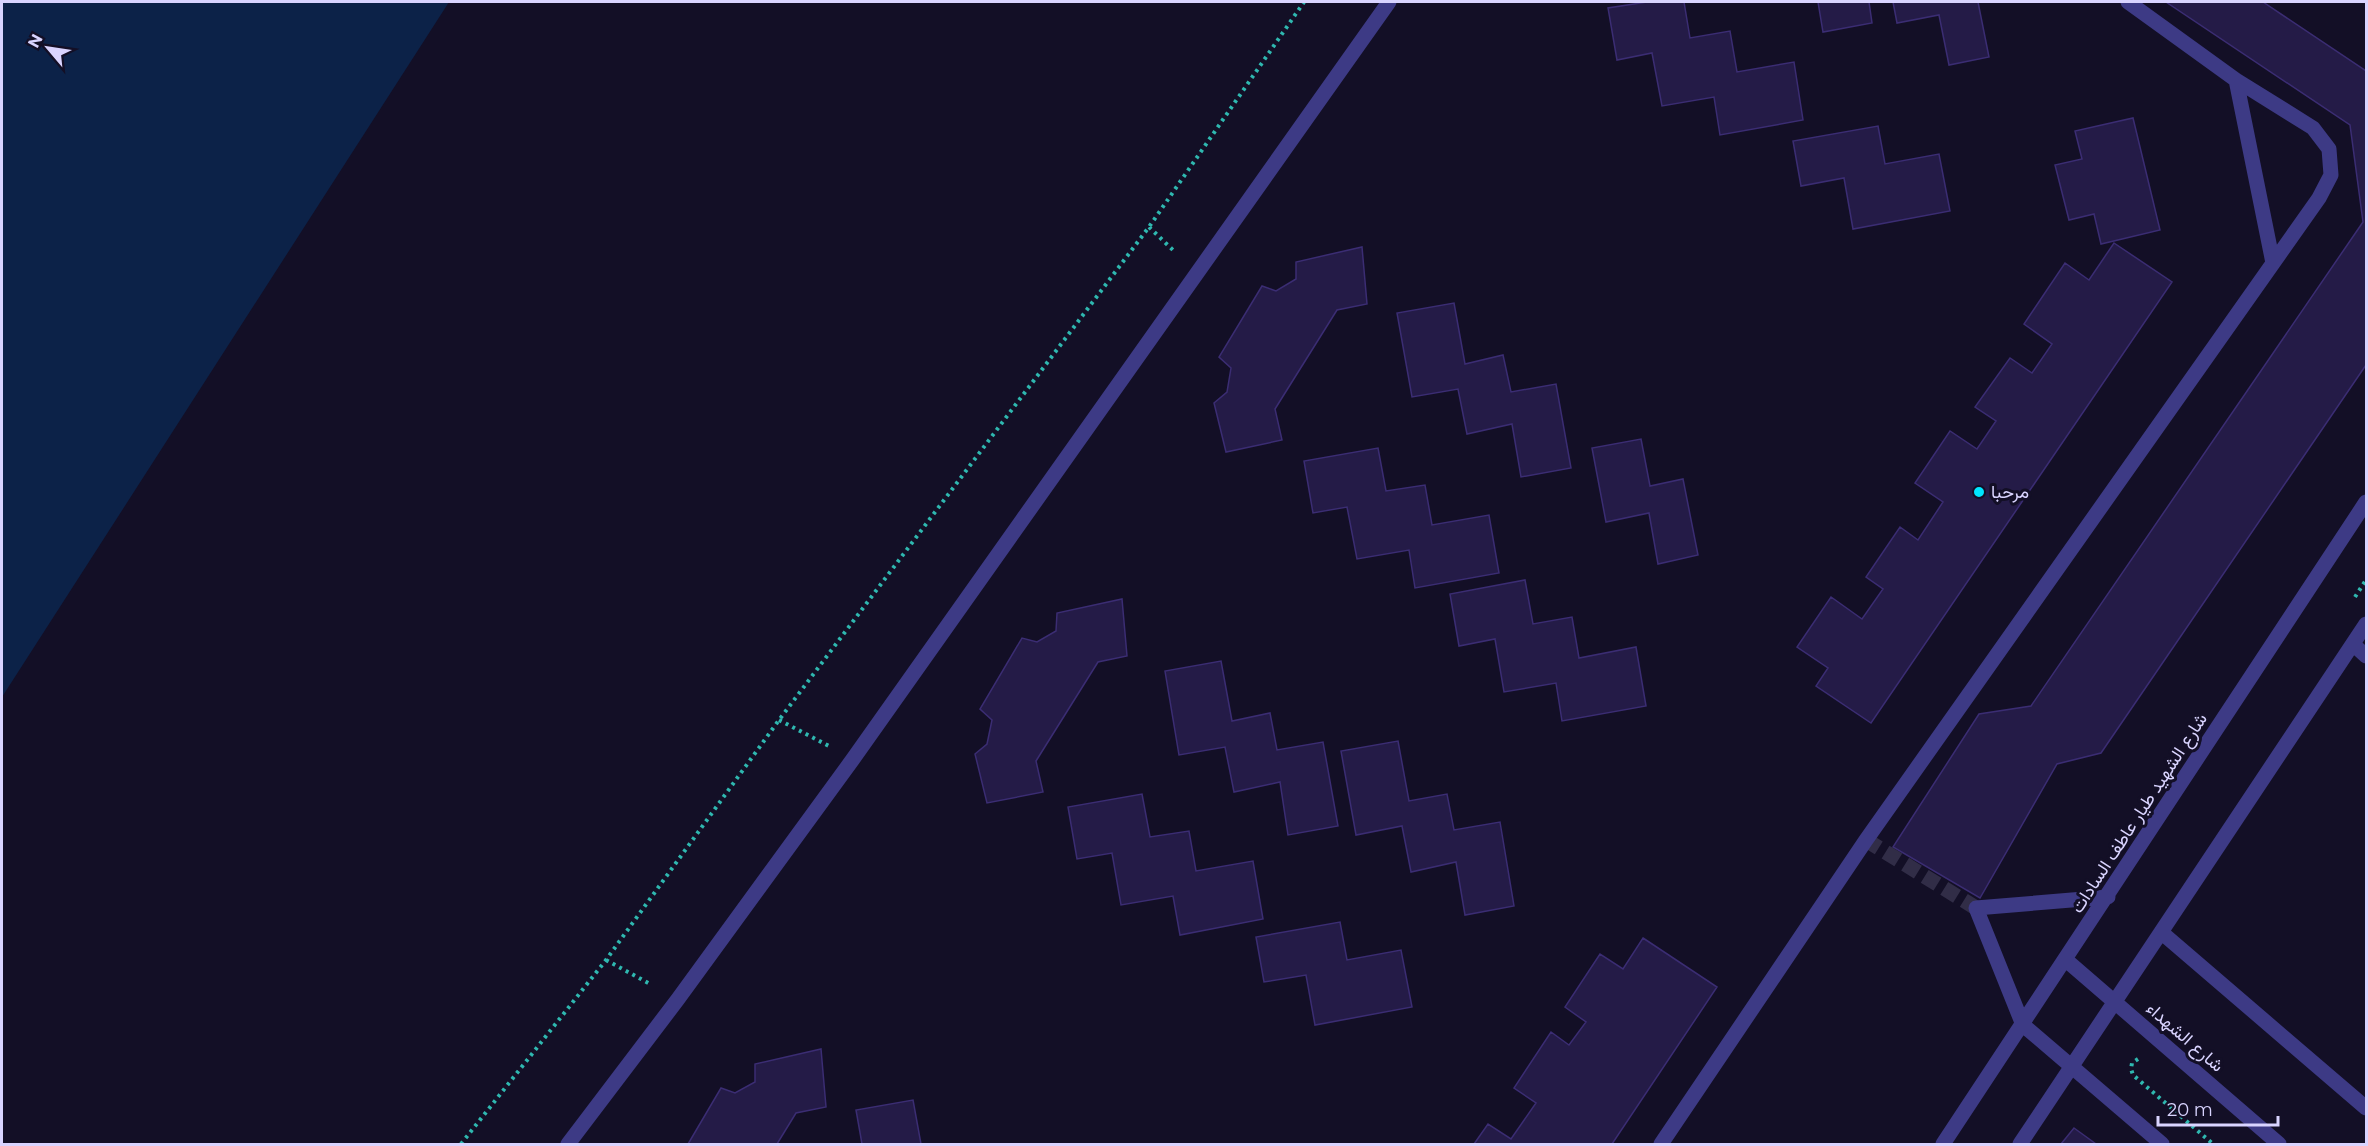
<svg xmlns="http://www.w3.org/2000/svg" width="2368" height="1146" viewBox="0 0 2368 1146" font-family="Montserrat,Vazirmatn,sans-serif">
<rect width="100%" height="100%" fill="#130f26"/>
<path fill="#0c2248" d="M2,2H449L2,697Z"/>
<path fill="#241b47" stroke="#3b2d73" stroke-width="1.5" d="M1647,2H1684L1690,38L1730,31L1737,72L1794,62L1803,120L1720,135L1714,97L1662,106L1652,53L1617,60L1608,8Z
M1818,2H1869L1872,23L1823,32Z
M1893,2H1978L1989,57L1949,65L1939,15L1897,23Z
M2166,2H2263L2366,71V365L2101,753L2057,764L1980,898L1893,847L1979,714L2031,706L2363,222L2350,125Z
M2133,118L2160,230L2101,244L2094,214L2069,220L2055,165L2082,159L2075,131Z
M1878,126L1885,164L1939,154L1950,211L1853,229L1844,178L1801,186L1793,141Z
M2114,243L2172,282L1871,723L1816,686L1828,668L1797,647L1831,597L1862,619L1883,589L1866,577L1900,527L1918,540L1943,502L1915,483L1950,431L1977,449L1996,421L1975,407L2010,358L2032,373L2052,344L2024,324L2065,263L2089,280Z
M1362,247L1367,304L1337,310L1275,409L1282,440L1226,452L1214,403L1227,392L1231,368L1219,357L1262,286L1276,291L1296,279V262Z
M1454,303L1465,364L1503,355L1511,392L1556,384L1571,468L1521,477L1512,424L1467,434L1458,389L1412,397L1397,313Z
M1641,439L1650,486L1683,479L1698,555L1658,564L1649,513L1606,522L1592,448Z
M1378,448L1386,491L1425,485L1432,525L1489,515L1499,573L1415,588L1409,550L1357,559L1347,507L1313,513L1304,461Z
M1525,580L1533,624L1572,617L1579,658L1636,647L1646,706L1562,721L1556,683L1504,692L1495,639L1459,646L1450,594Z
M1122,599L1127,656L1098,662L1036,761L1043,792L987,803L975,754L987,744L992,720L980,709L1022,638L1037,642L1056,631L1057,613Z
M1221,661L1232,721L1270,713L1277,750L1323,742L1338,826L1288,835L1280,782L1234,792L1225,747L1179,755L1165,671Z
M1398,741L1409,801L1447,794L1454,830L1500,822L1514,906L1465,915L1456,862L1411,872L1402,826L1356,835L1341,751Z
M1142,794L1150,837L1189,831L1196,871L1253,861L1263,919L1180,935L1173,896L1121,905L1112,853L1077,859L1068,807Z
M1340,922L1347,960L1401,950L1412,1007L1315,1025L1306,975L1264,982L1256,937Z
M1643,938L1717,987L1612,1144H1474L1488,1124L1511,1139L1536,1103L1514,1088L1551,1032L1569,1045L1586,1022L1565,1007L1600,954L1623,969Z
M821,1049L826,1107L796,1113L777,1144H688L721,1088L735,1093L755,1082V1064Z
M913,1100L921,1144H862L856,1110Z
M2074,1128L2096,1144H2061Z"/>
<g fill="none" stroke-linecap="round" stroke-linejoin="round">
<path stroke="#312d47" stroke-width="15" stroke-dasharray="15 8" stroke-linecap="butt" d="M1866,840L1976,908"/>
<path stroke="#2fb8b0" stroke-width="4" stroke-dasharray="3 4.5" stroke-linecap="butt" d="M1149,227L1176,253
M2355,597L2366,580
M779,720L829,746
M606,960L652,985
M2138,1059L2132,1063L2131,1069L2133,1075L2213,1144
M461,1144L606,960L779,720L1149,227L1304,2"/>
<path stroke="#3d3a85" stroke-width="15" d="M2236,80L2273,263
M2353,644L2366,656
M2108,897L1976,908L2023,1025L2162,1144
M2161,932L2366,1108
M2066,960L2279,1144
M568,1144L678,999L853,759L1389,2
M1661,1144L1866,840L2319,198L2331,175L2329,149L2313,128L2236,80L2128,2
M1943,1144L2366,502
M2020,1144L2366,624"/>
</g>
<circle fill="#00e5ff" stroke="#130f26" stroke-width="2" cx="1979" cy="492" r="6"/>
<g text-anchor="middle" dominant-baseline="central" stroke-width="6" stroke-linejoin="round" paint-order="stroke">
<g font-size="18" fill="#d9d4ff" stroke="#130f26" text-anchor="start">
<text x="1991" y="492">مرحبا</text>
</g>
<g font-size="18" fill="#d9d4ff" stroke="#130f26">
<text transform="translate(2139 813) rotate(-57)">شارع الشهيد طيار عاطف السادات</text>
<text transform="translate(2185 1037) rotate(41)">شارع الشهداء</text>
</g>
</g>
<rect width="2368" height="1146" fill="none" stroke="#d9d4ff" stroke-width="6"/>
<g transform="translate(48 48) rotate(299)" stroke="#130f26" stroke-width="4.5" paint-order="stroke">
<path d="M0-4.5L10 22L0 15L-10 22Z" fill="#d9d4ff"/>
<text y="-9" font-size="16" font-weight="bold" text-anchor="middle" fill="#d9d4ff">N</text>
</g>
<path d="M2158 1116v9h120v-9" fill="none" stroke="#d9d4ff" stroke-width="3"/>
<text x="2167" y="1116" font-size="18" fill="#d9d4ff" stroke="#130f26" stroke-width="4.5" paint-order="stroke">20 m</text>
</svg>
